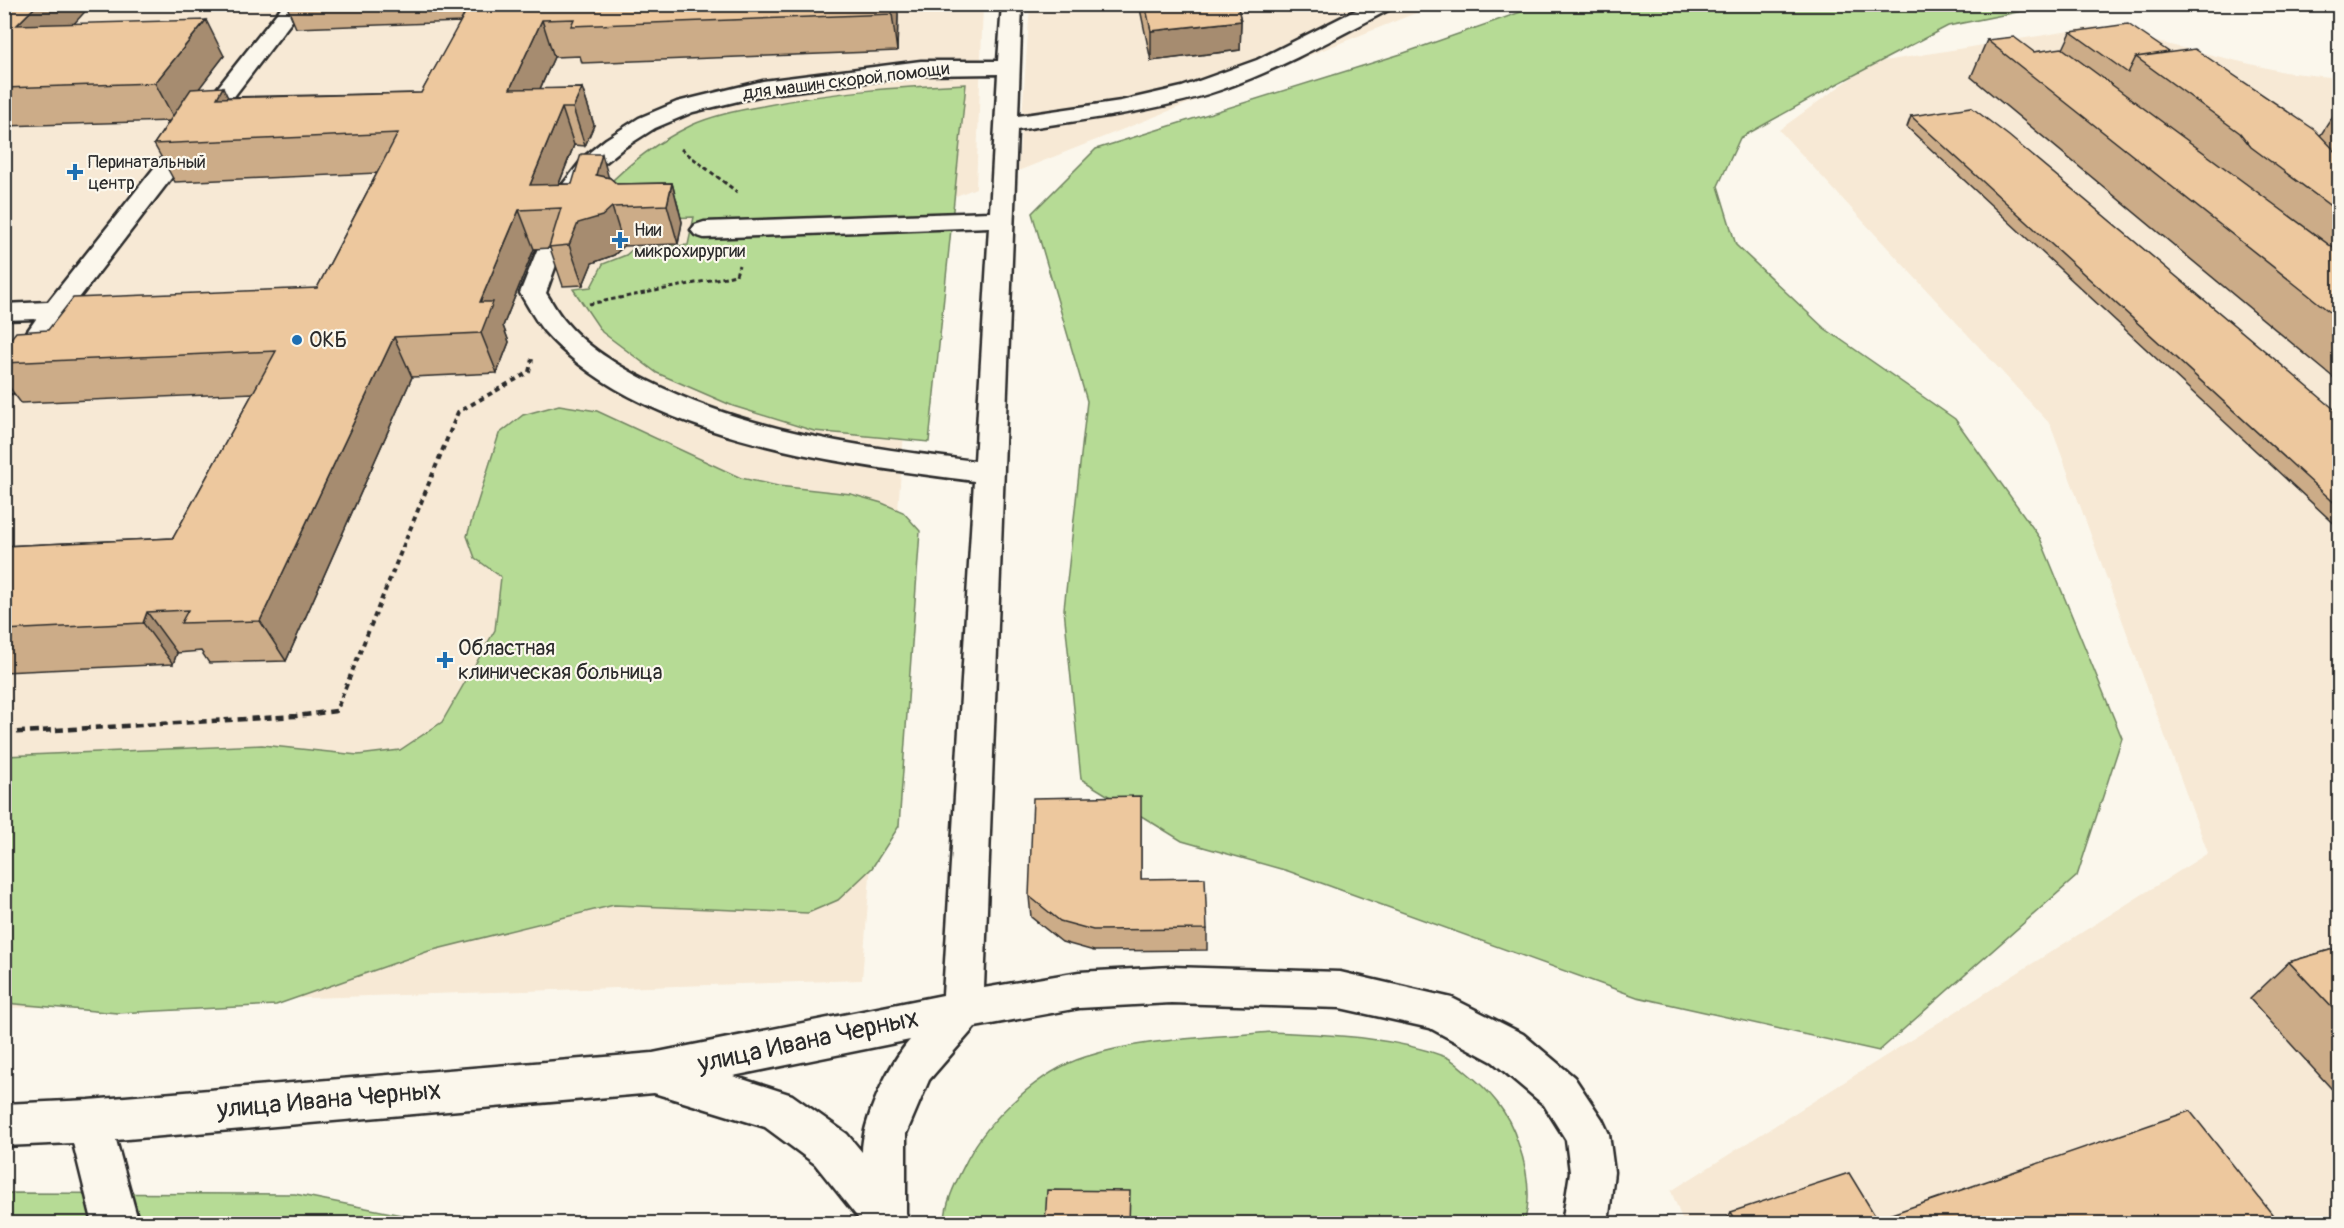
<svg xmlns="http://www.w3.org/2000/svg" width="2344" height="1228" viewBox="0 0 2344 1228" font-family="Pangolin,sans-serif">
<rect width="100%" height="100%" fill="#fbf7ec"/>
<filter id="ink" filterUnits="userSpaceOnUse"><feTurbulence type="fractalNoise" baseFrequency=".0167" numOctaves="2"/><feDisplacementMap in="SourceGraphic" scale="12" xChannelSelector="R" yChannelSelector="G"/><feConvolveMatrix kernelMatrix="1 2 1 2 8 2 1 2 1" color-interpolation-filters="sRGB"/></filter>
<g filter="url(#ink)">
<path fill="#f7e9d5" d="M4,5H983L976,188L921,210L862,980L5,1008Z
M1030,5H1436L1018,171Z
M2094,27L2284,72L2339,78V1223L1684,1224L1671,1191L2208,853L2050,424L1779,130L1872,63Z"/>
<path fill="#b6db95" stroke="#708360" stroke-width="1.5" d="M1541,5H2052L1948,26L1837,84L1740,138L1718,186L1736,245L1824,328L1955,419L2040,538L2122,738L2077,876L1879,1051L1637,997L1288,871L1182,841L1081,779L1064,609L1087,401L1032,213L1096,149L1401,54Z
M966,84L929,442L814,431L733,406L657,373L602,332L573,289L591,287L603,264L626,255L633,249L688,245L694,217L640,219L604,189C630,162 659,141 692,125C714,115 739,110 763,106C830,92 898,87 966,84Z
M559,405L597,411L741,478L778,486L851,494L882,503L903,512L920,531L899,826L872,868L838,900L808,913L614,905L429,951L276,1005L117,1013L5,1003V756L262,745L358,755L400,750L442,722L495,630L501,577L475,558L467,536L499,434L523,415Z
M1270,1032C1328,1035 1391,1036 1446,1057C1453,1060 1459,1066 1465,1071C1490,1091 1508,1111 1518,1143C1527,1168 1532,1197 1524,1223L945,1224C944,1203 958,1178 967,1160C989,1118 1040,1071 1085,1057C1144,1038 1209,1038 1270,1032Z
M5,1193L295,1194L442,1223L5,1224Z"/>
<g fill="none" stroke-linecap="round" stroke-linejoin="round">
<g stroke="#2b2b2b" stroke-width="5">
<path id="minor" d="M284,4H305L66,315L14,392L4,395V365L36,319L4,320V304L48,302Z
M1002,4H1022L1018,116L1121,101L1182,87L1257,60L1368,4H1395L1392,8C1337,37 1282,68 1223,89C1157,112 1086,119 1017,130L984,988L1079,972L1171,967L1340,972L1452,998L1523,1034L1574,1077L1602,1119L1609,1134L1614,1172L1608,1224H1562L1570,1172L1566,1140L1544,1105L1493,1062L1430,1028L1340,1008L1171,1003L1079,1008L975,1027L929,1080L906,1134V1213L910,1224H863L815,1164L765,1127L654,1093L116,1140L139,1224H93L73,1143L4,1146V1104L89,1100L653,1053L943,995L974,481C840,464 638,439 544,331C535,320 528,306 520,293L540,243L549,240L558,243L562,248L546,293C552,302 557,312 564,320C585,346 618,366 648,381C751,433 862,447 975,461L989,227L704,238L695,235L691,230L695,225L704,222L990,212L998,74L921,75L763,95L693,112L655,128L622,149L601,166L580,194L571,196L562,194L559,189L585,156L606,139L639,118L677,102L763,81L921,61H998ZM910,1040C889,1063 862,1121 862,1152L847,1134L792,1095L733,1076Z"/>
</g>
<path stroke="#2b2b2b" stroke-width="3" stroke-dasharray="4.5 3" stroke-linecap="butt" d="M681,149L737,192
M589,304L736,275L739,265"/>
<path stroke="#2b2b2b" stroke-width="4" stroke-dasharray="5 4.5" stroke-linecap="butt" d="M338,706L458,412L529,372L532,359"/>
<path stroke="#2b2b2b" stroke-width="4.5" stroke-dasharray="8 5" stroke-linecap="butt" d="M4,733L296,716L336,711L339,704"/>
<use href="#minor" fill="#fbf7ec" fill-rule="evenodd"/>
</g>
<path fill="#ccac88" stroke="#2b2b2b" stroke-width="1.5" d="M4,4L75,24L224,56L199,88L228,97L421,93L461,22L296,28L286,4H578L576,9L898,14L897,51L582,63L580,56L554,57L540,89L582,88L594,125L585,146L574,145L559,184H572L609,177L617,184L672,183L682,222L678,244L624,246L614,255L592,263L583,285L563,286L550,248L534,249L503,326L509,342L497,373L412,377L286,661L209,663L201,651L177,653L173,664L4,672V546L173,538L253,393L21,403L4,380V347L48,330L317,288L377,173L175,182L154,144L170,121L4,126Z
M1139,4H1237L1241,21L1240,50L1151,61Z
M2071,32L2169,53L2320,136L2335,113L2340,112V383L1971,77L1987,40L2034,52L2063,49Z
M1911,116L2340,414V529L1907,127Z
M1141,819V879L1207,929V950L1094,951L1062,942L1031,917L1029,896Z
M2340,947V1098L2250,999L2289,962Z
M1731,1212L1877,1219L2280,1224H1724Z"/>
<path fill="#a68c6f" stroke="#2b2b2b" stroke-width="1.5" d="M38,4H92L39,62L17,25Z
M550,4H578L571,19L548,9Z
M893,4H897L898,14L897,51L892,14Z
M206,20L224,56L175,120L155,83Z
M542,20L554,57L523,127L510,89Z
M1241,21L1240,50L1151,61V31Z
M223,87L241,125L217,98Z
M582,88L594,125L585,146L573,108Z
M562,108L574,145L549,209L530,185Z
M602,154L613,193L612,207L624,246L614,255L592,263L583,285L569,245Z
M672,183L682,222L678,244L667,205Z
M519,210L534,249L503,326L509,342L497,373L481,333L480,302Z
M394,337L412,377L286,661L260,621Z
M147,612L177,653L173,664L143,623Z"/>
<path fill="#edc89e" stroke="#2b2b2b" stroke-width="1.5" d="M4,4H38L17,25L206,20L155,83L4,88Z
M470,4H550L548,9H578L580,4H893L892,14L571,26L574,19L542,20L510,89L582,88L573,108H562L530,185L572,184L581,154H602L596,175L610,178L617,184L672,183L667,205L612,207L602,216L578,223L569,245L549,247L561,208L519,210L480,302H493L481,333L394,337L260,621L181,623L188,610L147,612L143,623L4,630V546L173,538L276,351L4,363V347L16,332L48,330L73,298L317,288L398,133L154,144L191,89L223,87L217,98L421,93Z
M1145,4H1237L1241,21L1151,31Z
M2128,24L2169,52L2136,57L2128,73L2071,32Z
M2014,37L2034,52L2062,48L2340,253V320L1987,40Z
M2195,49L2315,130L2340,156V213L2251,147L2240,133L2136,57Z
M1971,107L2009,136L2340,414V508L1911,116Z
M1141,796V879L1205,878L1207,929L1093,930L1060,921L1029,896L1033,798Z
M2340,947V1016L2289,962Z
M2190,1111L2280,1224H1738L1731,1212L1849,1173L1877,1219Z
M1047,1190L1130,1191L1129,1224H1045Z"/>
</g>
<g fill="#1f6fb2" stroke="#fbf7ec" stroke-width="2">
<path d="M72 163h6v6h6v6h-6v6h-6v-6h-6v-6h6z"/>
<path d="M617 231h6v6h6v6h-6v6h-6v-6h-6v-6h6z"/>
<circle cx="297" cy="340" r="6"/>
<path d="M442 651h6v6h6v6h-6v6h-6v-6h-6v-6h6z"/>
</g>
<g text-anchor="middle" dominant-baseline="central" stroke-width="4.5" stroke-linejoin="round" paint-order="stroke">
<g font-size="18" fill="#2b2b2b" stroke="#fbf7ec">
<text transform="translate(846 81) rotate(-7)">для машин скорой помощи</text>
</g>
<g font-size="18" fill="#2b2b2b" stroke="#fbf7ec" text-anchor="start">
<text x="88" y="162">Перинатальный<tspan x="88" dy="21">центр</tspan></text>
<text x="634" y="230">Нии<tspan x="634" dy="21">микрохирургии</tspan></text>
</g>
<g font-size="21" fill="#2b2b2b" stroke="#fbf7ec" text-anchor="start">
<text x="309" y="340">ОКБ</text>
<text x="458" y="648">Областная<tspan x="458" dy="24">клиническая больница</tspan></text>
</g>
<g font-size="26" fill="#2b2b2b" stroke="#fbf7ec">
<text transform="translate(808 1041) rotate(-12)">улица Ивана Черных</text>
<text transform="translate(329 1100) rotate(-5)">улица Ивана Черных</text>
</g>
</g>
<rect width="2344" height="1228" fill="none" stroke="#fbf7ec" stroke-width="24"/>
<rect x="12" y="12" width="2320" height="1204" fill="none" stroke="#2b2b2b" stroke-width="2" filter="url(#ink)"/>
</svg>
